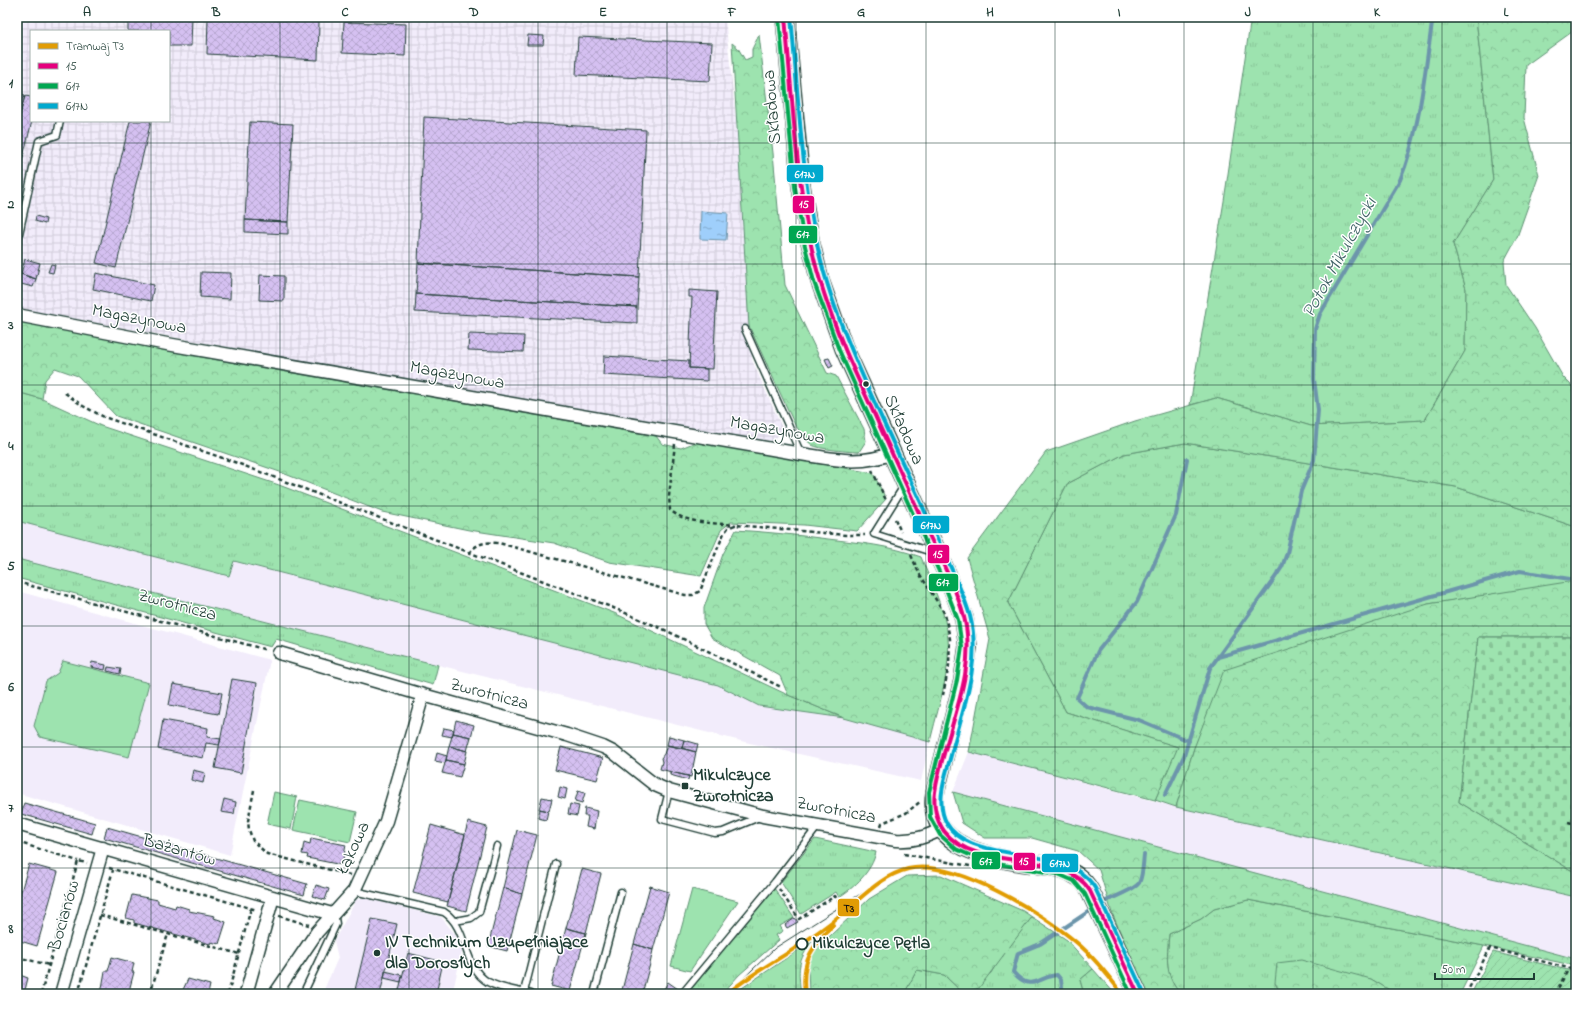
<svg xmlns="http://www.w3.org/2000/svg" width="1593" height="1011" viewBox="0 0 1593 1011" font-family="'Indie Flower',sans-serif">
<defs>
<pattern id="industrial-grid" width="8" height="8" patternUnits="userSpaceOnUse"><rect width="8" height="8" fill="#f2ecfb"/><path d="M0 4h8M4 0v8" fill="none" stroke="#cfcbd8"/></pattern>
<pattern id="grass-tufts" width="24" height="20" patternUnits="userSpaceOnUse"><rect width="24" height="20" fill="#9de3af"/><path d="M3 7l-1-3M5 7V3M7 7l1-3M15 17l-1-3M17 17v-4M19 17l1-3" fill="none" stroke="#87c497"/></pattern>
<pattern id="forest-crowns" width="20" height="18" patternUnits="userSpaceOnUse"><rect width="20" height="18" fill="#9de3af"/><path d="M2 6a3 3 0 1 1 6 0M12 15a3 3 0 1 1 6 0" fill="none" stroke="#87c497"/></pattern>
<pattern id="cemetery-stones" width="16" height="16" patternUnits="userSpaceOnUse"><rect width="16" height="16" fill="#9de3af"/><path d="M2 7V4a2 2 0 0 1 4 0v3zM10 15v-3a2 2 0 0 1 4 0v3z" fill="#87c497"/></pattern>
<pattern id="garden-furrows" width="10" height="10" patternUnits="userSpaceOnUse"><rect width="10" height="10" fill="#9de3af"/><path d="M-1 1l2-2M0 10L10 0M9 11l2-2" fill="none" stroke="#87c497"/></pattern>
<pattern id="water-ripples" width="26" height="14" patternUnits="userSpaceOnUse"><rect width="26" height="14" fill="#9fcffb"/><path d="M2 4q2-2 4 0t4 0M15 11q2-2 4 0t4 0" fill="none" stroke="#81a9cc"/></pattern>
<pattern id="building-cross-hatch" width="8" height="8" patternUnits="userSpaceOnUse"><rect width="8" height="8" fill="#d5c0f1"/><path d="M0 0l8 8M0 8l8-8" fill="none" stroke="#b6a6cf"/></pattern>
</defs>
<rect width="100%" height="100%" fill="#fff"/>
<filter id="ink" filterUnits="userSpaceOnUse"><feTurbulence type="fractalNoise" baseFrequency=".025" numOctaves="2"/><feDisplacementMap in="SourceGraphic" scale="8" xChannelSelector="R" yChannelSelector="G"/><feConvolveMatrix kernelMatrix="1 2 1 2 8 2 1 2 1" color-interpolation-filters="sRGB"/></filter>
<g filter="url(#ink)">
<path fill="#f2ecfb" d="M17,521L229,576L233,561L718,685L759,706L844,718L930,742L921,781L745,742L17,559Z
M17,591L270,660L230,855L17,793Z
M969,752L1176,807L1576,897V959L953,792Z
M365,898L441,917L454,933L462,952L452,994H322L338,958L334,941L356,900Z"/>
<path fill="url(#industrial-grid)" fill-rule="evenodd" d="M17,17H725L736,120L752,360L783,430L773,441L738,436L394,378L17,308ZM31,31H169V121H31Z"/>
<path fill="url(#grass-tufts)" stroke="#5e9072" d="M1251,17H1476L1493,180L1453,244L1466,289L1465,351L1425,420L1311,426L1216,398L1190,405L1224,201Z
M17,392L42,399L101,426L279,485L614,613L788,695L844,718L759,706L718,685L234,561L229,576L17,521Z
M1185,443L1456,487L1576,527V582L1428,604L1202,730L1194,748L1176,807L1155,800L1177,747L1066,712L1008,603L1067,484L1124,454Z
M17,559L438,665L433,685L276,639L271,647L17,578Z
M815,839L876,852C872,871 855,887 839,897L836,892L801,914L781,882Z
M774,888L794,918L780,926L783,931L776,935L779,940L739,975L722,994H687Z
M1248,900L1484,946L1460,994H1396L1371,979L1275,983L1281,994H1181C1164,977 1167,956 1169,934L1201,919L1214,909Z
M1032,917L1067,940L1093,969L1080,980L1084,994H904L917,970L944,975L963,993L991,973L1000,958Z
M812,941C797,963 798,968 801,994H733Z"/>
<path fill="url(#forest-crowns)" stroke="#5e9072" d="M1476,17H1576V29L1526,65L1524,118L1539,175L1517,237L1504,261L1506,285L1535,328L1563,377L1576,390V527L1456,487L1185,443L1124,454L1067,484L1008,603L1066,712L1178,747L1155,800L969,752L990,639L967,558L1046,452L1135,421L1216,398L1311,426L1425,420L1465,351L1466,289L1453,244L1493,180Z
M759,35L773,153L785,285L827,373L836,376L864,429L866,441L859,452C851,452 818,449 812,445C805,440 800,431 795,425L749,326L732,43L738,48L745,60L752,57V49Z
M17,321L189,355L656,436L662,444L681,448L696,442L873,473L886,499L857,531L804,525L731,522L721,530L701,576L609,562L554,543L469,530L382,512L280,472L116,416L78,376L55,368L45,380L42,399L17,392Z
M736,530C767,532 797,535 828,539C861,543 888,545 921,557C931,583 946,611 948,639C951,671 937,711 930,742L844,718L788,695L780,676L712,638L704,624V608L723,554Z
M1567,582H1576V637H1478L1459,802L1576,873V897L1176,807L1194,748L1224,670L1428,604Z
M953,792L1576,959V966L1484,946L1248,900L1214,909L1201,919L1169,934C1167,956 1164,977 1181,994H1147L1112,913L1099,870L1078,851L1032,838H985L962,823Z
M941,875L1023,911L1032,917L979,988L963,993L944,975L917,970L904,994H809L808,966L813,952L869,899L907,876Z
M1301,960L1371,979L1396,994H1281L1275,983L1277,963Z
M1093,969L1115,994H1084L1080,980Z"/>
<path fill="url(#cemetery-stones)" stroke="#5e9072" d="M1478,637H1576V873L1459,802Z"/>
<path fill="#9de3af" stroke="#5e9072" d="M63,661L149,683L129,757L40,737L34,726L46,681L58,673Z
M274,792L297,797L291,829L267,824Z
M300,800L357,812L350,842L293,830Z
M692,889L738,901L690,971L671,966Z"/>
<path fill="url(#garden-furrows)" stroke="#5e9072" d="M1493,952L1576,972V994H1471Z"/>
<path fill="url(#water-ripples)" stroke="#6c95ab" d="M701,211L728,213L726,240L700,239Z"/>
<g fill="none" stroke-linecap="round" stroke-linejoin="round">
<path stroke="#6c95ab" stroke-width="4" d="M1187,459L1176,515L1137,602L1098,651L1077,698L1087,707L1139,720L1189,741
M1218,657L1520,571L1576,580
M1165,795L1184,756L1210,668L1274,579L1282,567L1287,553L1301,491L1314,460L1318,410L1314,379L1315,329L1320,314L1400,180C1420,132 1425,69 1433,17
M1100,904C1108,899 1135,890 1139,883C1143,876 1143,863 1144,855
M1063,994L1061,980L1057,975C1039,976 1032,994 1013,972L1018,953L1040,944L1094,908"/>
</g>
<path fill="url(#building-cross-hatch)" stroke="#1f3d34" d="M128,17H192L191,46H169V31H128Z
M208,17L319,22L318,60L207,54Z
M711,17H720V19H711Z
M344,22L406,24L405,56L342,53Z
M528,35L544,36L543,45H527Z
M578,37L712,43L710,81L576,75Z
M17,93L25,95L17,126Z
M25,96L31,97L32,121L17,181V126Z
M424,117L646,130L639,277L418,263Z
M130,121H151L116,268L96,263Z
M250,122L293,124L288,222L245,220Z
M36,216L46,219L45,224L35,221Z
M245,220L288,222V234L245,232Z
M25,259L40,263L36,279L21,274Z
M418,263L639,277L637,307L416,294Z
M51,264L55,265L53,273L48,272Z
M201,272L231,273L230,299L200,297Z
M17,273L36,279L33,287L17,283Z
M96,273L154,285L151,301L93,289Z
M260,275L284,276V301L259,300Z
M689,290L717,292L713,369L689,368L692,297H689Z
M416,294L637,307V323L415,312Z
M469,334L524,336L523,352L468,350Z
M604,356L689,361V368L707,369V381L603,375Z
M829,358L833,366L829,368L825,359Z
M92,662L106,665L105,670L91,667Z
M108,667L121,669L120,674L107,671Z
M232,679L257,683L241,773L215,768Z
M173,684L222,693L218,714L169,705Z
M163,720L208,728L207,737L221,739L219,745L206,743L203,758L158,749Z
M456,720L474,725L471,737L453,733Z
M444,728L454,730L452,737L442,735Z
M453,733L471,737L467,751L449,746Z
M669,736L684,740L682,748L667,745Z
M684,740L698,744L696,752L682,748Z
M667,745L696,752L691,777L660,769L662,762L661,758L664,754Z
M449,746L467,751L464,764L446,760Z
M561,747L603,758L597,780L555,770Z
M437,753L447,756L445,763L435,761Z
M446,760L464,764L460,777L442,773Z
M193,770L205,773L203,783L191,780Z
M670,772L689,776L688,780L670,775Z
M560,787L567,789L565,799L558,797Z
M578,791L585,793L582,803L575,801Z
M542,797L552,799L549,811L539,809Z
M224,799L236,802L234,814L221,812Z
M24,803L95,823L92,834L21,814Z
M570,804L579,806L577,816L568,814Z
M585,808L597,811L594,829L586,827L588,816H584Z
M540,809L548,811L546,820L538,818Z
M468,822L487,827L466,911L447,906Z
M431,825L465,835L448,902L413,893Z
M107,827L307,884L304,895L104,838Z
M517,830L537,835L522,894L503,888Z
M311,838L346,845L342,865L307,858L308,855L302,854L304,842L310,844Z
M29,864L58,872L37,946L17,940V905Z
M582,869L601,874L586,933L566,928Z
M316,885L329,889L325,900L312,896Z
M650,886L669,892L653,950L634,944Z
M503,888L522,894L507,951L488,946Z
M132,895L158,900V903L175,908L176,905L189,909V911L215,916L214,918L226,922L219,944L211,942L210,944L134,923V920L126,918Z
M795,918L798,922L787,928L785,925Z
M372,919L397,924L380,994H354Z
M566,928L586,933L570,991L551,986Z
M634,944L653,950L650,964L642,994H621Z
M408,953L443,962L436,994H398Z
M112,957L134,963L132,972H134L129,991H126L125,994H101L105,971H108Z
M385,971L402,975L401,982L384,978Z
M17,974L28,978L24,994H17Z
M188,979L210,985L208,994H181Z
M668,982L678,989L674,994L664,989Z"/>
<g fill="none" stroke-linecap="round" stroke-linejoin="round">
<g stroke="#1f3d34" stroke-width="9">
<path id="lane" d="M474,17H497
M17,243L39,141L57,135L60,121
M745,329L801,454
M904,486L874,534L935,553
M669,791L662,819L715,833L723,832L759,817
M354,891L444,912C469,928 462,967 488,982C501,989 517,991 531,994
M455,921L471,918L479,912L497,846
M524,992L556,864
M303,994L336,924L335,918L332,914
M594,994L621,892
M682,994L775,882L818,826"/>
</g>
<g stroke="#1f3d34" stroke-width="15">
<path id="street" d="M17,315L167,344L801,454C833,459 861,466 892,453
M279,653L423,695L567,735L603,747L613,752L655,785L669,791L763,816L896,840C914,841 926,837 942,829
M17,824L332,914
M61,994L103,848
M246,994L273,897
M275,994L317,932L354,891L386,821L423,695"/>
</g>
<g stroke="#1f3d34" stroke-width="20">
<path id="secondary" d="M785,17L801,186L810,241L820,281L844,348L947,574L964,618L968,647L963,681L935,793C925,860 1017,859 1060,868C1074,873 1083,878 1090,891L1138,994"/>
</g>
<path stroke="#1f3d34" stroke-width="2.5" stroke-dasharray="4 3" stroke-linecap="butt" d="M65,393L83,406L104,417L237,463L616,609L665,630L781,687
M675,444L669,496L670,510C686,524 715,523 736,525
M872,470L886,500
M895,519L901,532
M469,553C478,542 486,542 499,543L685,595H693L700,591L724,533L728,528L735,525L846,535H865
M911,555L919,573L945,614L950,639L949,665L943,695
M17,582L267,650
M254,790L248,821L249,830L253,841L267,854L350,875
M1568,822L1576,824
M881,826L882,823L906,813L921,801
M17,842L78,861
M904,854L970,866
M17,857L21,843
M109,868L257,910
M779,889L799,919L835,896L843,909
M100,915L239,954
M279,916L309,925
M17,957L49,965
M41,994L78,861L87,863
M78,994L113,870
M150,994L168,934
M228,994L251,908
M1466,994L1490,948L1576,970
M1555,994L1569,968"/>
<use href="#lane" stroke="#fff" stroke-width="6"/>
<use href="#street" stroke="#fff" stroke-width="12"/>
<use href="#secondary" stroke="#fff" stroke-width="17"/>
<path stroke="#1f3d34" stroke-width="1" d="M728,993L775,948L884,879"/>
<g stroke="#fff" stroke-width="7">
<path id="bus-1" d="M785,17C792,91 795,167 810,240C817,277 830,313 844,347C852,367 862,387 871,407C890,449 909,491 928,533C941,560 956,588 964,617C979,674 943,737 935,792C933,805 936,820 944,831C977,875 1063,846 1090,891L1138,994"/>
</g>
<g stroke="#fff" stroke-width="7">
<path id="bus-2" d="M779,18L795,187L804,242L814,282L839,350L941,576L958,620L962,647L957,680L929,792L930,817L940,835L956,849L976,858L997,864L1058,874L1074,881L1085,894L1131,994"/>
</g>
<g stroke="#fff" stroke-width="7">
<path id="bus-3" d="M791,17C798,91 801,167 816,239C823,276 836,312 850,346C875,407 905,467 932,527C945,556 961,585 970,616C982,661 962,712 951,755C945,778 935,802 947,824C952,833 962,839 971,843C1010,860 1072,850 1095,888L1143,991"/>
</g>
<use href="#bus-1" stroke="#e5007d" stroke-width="4"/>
<use href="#bus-2" stroke="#00a651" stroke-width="4"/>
<use href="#bus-3" stroke="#00a9ce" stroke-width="4"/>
<g stroke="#fff" stroke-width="7">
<path id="tram-1" d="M727,994C751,973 781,959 807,940C818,932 829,925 839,916C861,899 880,876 908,869C953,858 1042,913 1076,942C1094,957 1108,975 1122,994
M805,994C801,961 811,948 833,925"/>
</g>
<use href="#tram-1" stroke="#e19c05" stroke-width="4"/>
</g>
</g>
<path fill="none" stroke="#1f3d34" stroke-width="1" stroke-opacity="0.55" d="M151,17V31M280,17V994M409,17V994M538,17V994M667,17V994M796,17V994M926,17V994M1055,17V994M1184,17V994M1313,17V994M1442,17V994M151,121V994M17,143H1576M17,264H1576M17,385H1576M17,506H1576M17,626H1576M17,747H1576M17,868H1576"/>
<g fill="#1f3d34" stroke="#fff" stroke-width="1.5">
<circle cx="866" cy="384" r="3.5"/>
<rect x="681" y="782" width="8" height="8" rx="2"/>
<circle cx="377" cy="953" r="4"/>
</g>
<circle fill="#fff" stroke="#1f3d34" stroke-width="2" cx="802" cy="944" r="5.5"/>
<g text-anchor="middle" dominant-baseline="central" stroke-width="3" stroke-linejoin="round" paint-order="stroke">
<g font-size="18" fill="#1f3d34" stroke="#fff">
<text transform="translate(773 107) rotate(-95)">Składowa</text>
<text transform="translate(139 320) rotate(11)">Magazynowa</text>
<text transform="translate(457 376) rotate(10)">Magazynowa</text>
<text transform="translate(903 430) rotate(66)">Składowa</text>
<text transform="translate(777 431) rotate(10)">Magazynowa</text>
<text transform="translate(177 606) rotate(15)">Zwrotnicza</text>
<text transform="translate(489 695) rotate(15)">Zwrotnicza</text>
<text transform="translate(836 811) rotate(11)">Zwrotnicza</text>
<text transform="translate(354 848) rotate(-65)">Łąkowa</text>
<text transform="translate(179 851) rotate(16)">Bażantów</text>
<text transform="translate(65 916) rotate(-74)">Bocianów</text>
</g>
<g font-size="18" font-weight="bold" fill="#1f3d34" stroke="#fff" text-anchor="start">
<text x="693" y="776">Mikulczyce<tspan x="693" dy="21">Zwrotnicza</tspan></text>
<text x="385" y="943">IV Technikum Uzupełniające<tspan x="385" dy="21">dla Dorosłych</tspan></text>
</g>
<g font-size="18" font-weight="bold" fill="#1f3d34" stroke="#fff" text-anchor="start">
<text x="812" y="944">Mikulczyce Pętla</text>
</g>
<g font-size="19" font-style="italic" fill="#3f6266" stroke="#fff">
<text transform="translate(1340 258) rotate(-61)">Potok Mikulczycki</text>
</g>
</g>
<g stroke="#fff" stroke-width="1.5">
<rect x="786" y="164" width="38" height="19" rx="4" fill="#00a9ce"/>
<rect x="792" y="195" width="23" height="19" rx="4" fill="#e5007d"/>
<rect x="788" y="225" width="30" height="19" rx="4" fill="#00a651"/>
<rect x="912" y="515" width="38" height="19" rx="4" fill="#00a9ce"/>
<rect x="927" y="544" width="23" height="20" rx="4" fill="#e5007d"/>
<rect x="928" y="573" width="31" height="19" rx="4" fill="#00a651"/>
<rect x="971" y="851" width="30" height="19" rx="4" fill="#00a651"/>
<rect x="1013" y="852" width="23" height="19" rx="4" fill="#e5007d"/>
<rect x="1041" y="853" width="38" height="20" rx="4" fill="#00a9ce"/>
<rect x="837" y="898" width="23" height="19" rx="4" fill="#e19c05"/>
</g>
<g font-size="11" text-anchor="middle" font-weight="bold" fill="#fff">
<text x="805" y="178">617N</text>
<text x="804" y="208">15</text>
<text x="803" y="238">617</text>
<text x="931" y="529">617N</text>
<text x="938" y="558">15</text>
<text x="943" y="586">617</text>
<text x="986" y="865">617</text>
<text x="1024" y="865">15</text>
<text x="1060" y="867">617N</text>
</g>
<g font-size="11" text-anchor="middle" font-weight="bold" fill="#111">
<text x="849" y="912">T3</text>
</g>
<rect width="1593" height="1011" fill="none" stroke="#fff" stroke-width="44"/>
<rect x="30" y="30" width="140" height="92" fill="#ffffff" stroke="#a5b1ae"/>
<rect x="38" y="43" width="20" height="6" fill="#e19c05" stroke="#a5b1ae"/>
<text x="66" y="50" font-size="12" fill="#1f3d34">Tramwaj T3</text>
<rect x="38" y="63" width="20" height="6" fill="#e5007d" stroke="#a5b1ae"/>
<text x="66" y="70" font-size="12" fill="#1f3d34">15</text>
<rect x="38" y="83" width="20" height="6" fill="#00a651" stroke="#a5b1ae"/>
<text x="66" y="90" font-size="12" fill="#1f3d34">617</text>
<rect x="38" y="103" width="20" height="6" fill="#00a9ce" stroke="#a5b1ae"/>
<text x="66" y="110" font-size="12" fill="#1f3d34">617N</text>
<path d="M1435 973v6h99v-6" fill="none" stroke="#1f3d34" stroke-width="2"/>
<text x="1441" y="973" font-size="12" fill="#1f3d34" stroke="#ffffff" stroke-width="3" paint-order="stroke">50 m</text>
<rect x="22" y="22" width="1549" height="967" fill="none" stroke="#1f3d34" stroke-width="1.5"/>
<g font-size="13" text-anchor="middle" font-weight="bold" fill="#1f3d34">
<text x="87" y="16">A</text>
<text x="216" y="16">B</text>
<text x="345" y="16">C</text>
<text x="474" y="16">D</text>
<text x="603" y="16">E</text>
<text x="732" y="16">F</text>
<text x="861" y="16">G</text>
<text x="990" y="16">H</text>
<text x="1119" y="16">I</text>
<text x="1248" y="16">J</text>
<text x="1377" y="16">K</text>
<text x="1506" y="16">L</text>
<text x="11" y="87">1</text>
<text x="11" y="208">2</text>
<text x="11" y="329">3</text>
<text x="11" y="450">4</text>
<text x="11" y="570">5</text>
<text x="11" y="691">6</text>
<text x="11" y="812">7</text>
<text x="11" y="933">8</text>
</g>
</svg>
